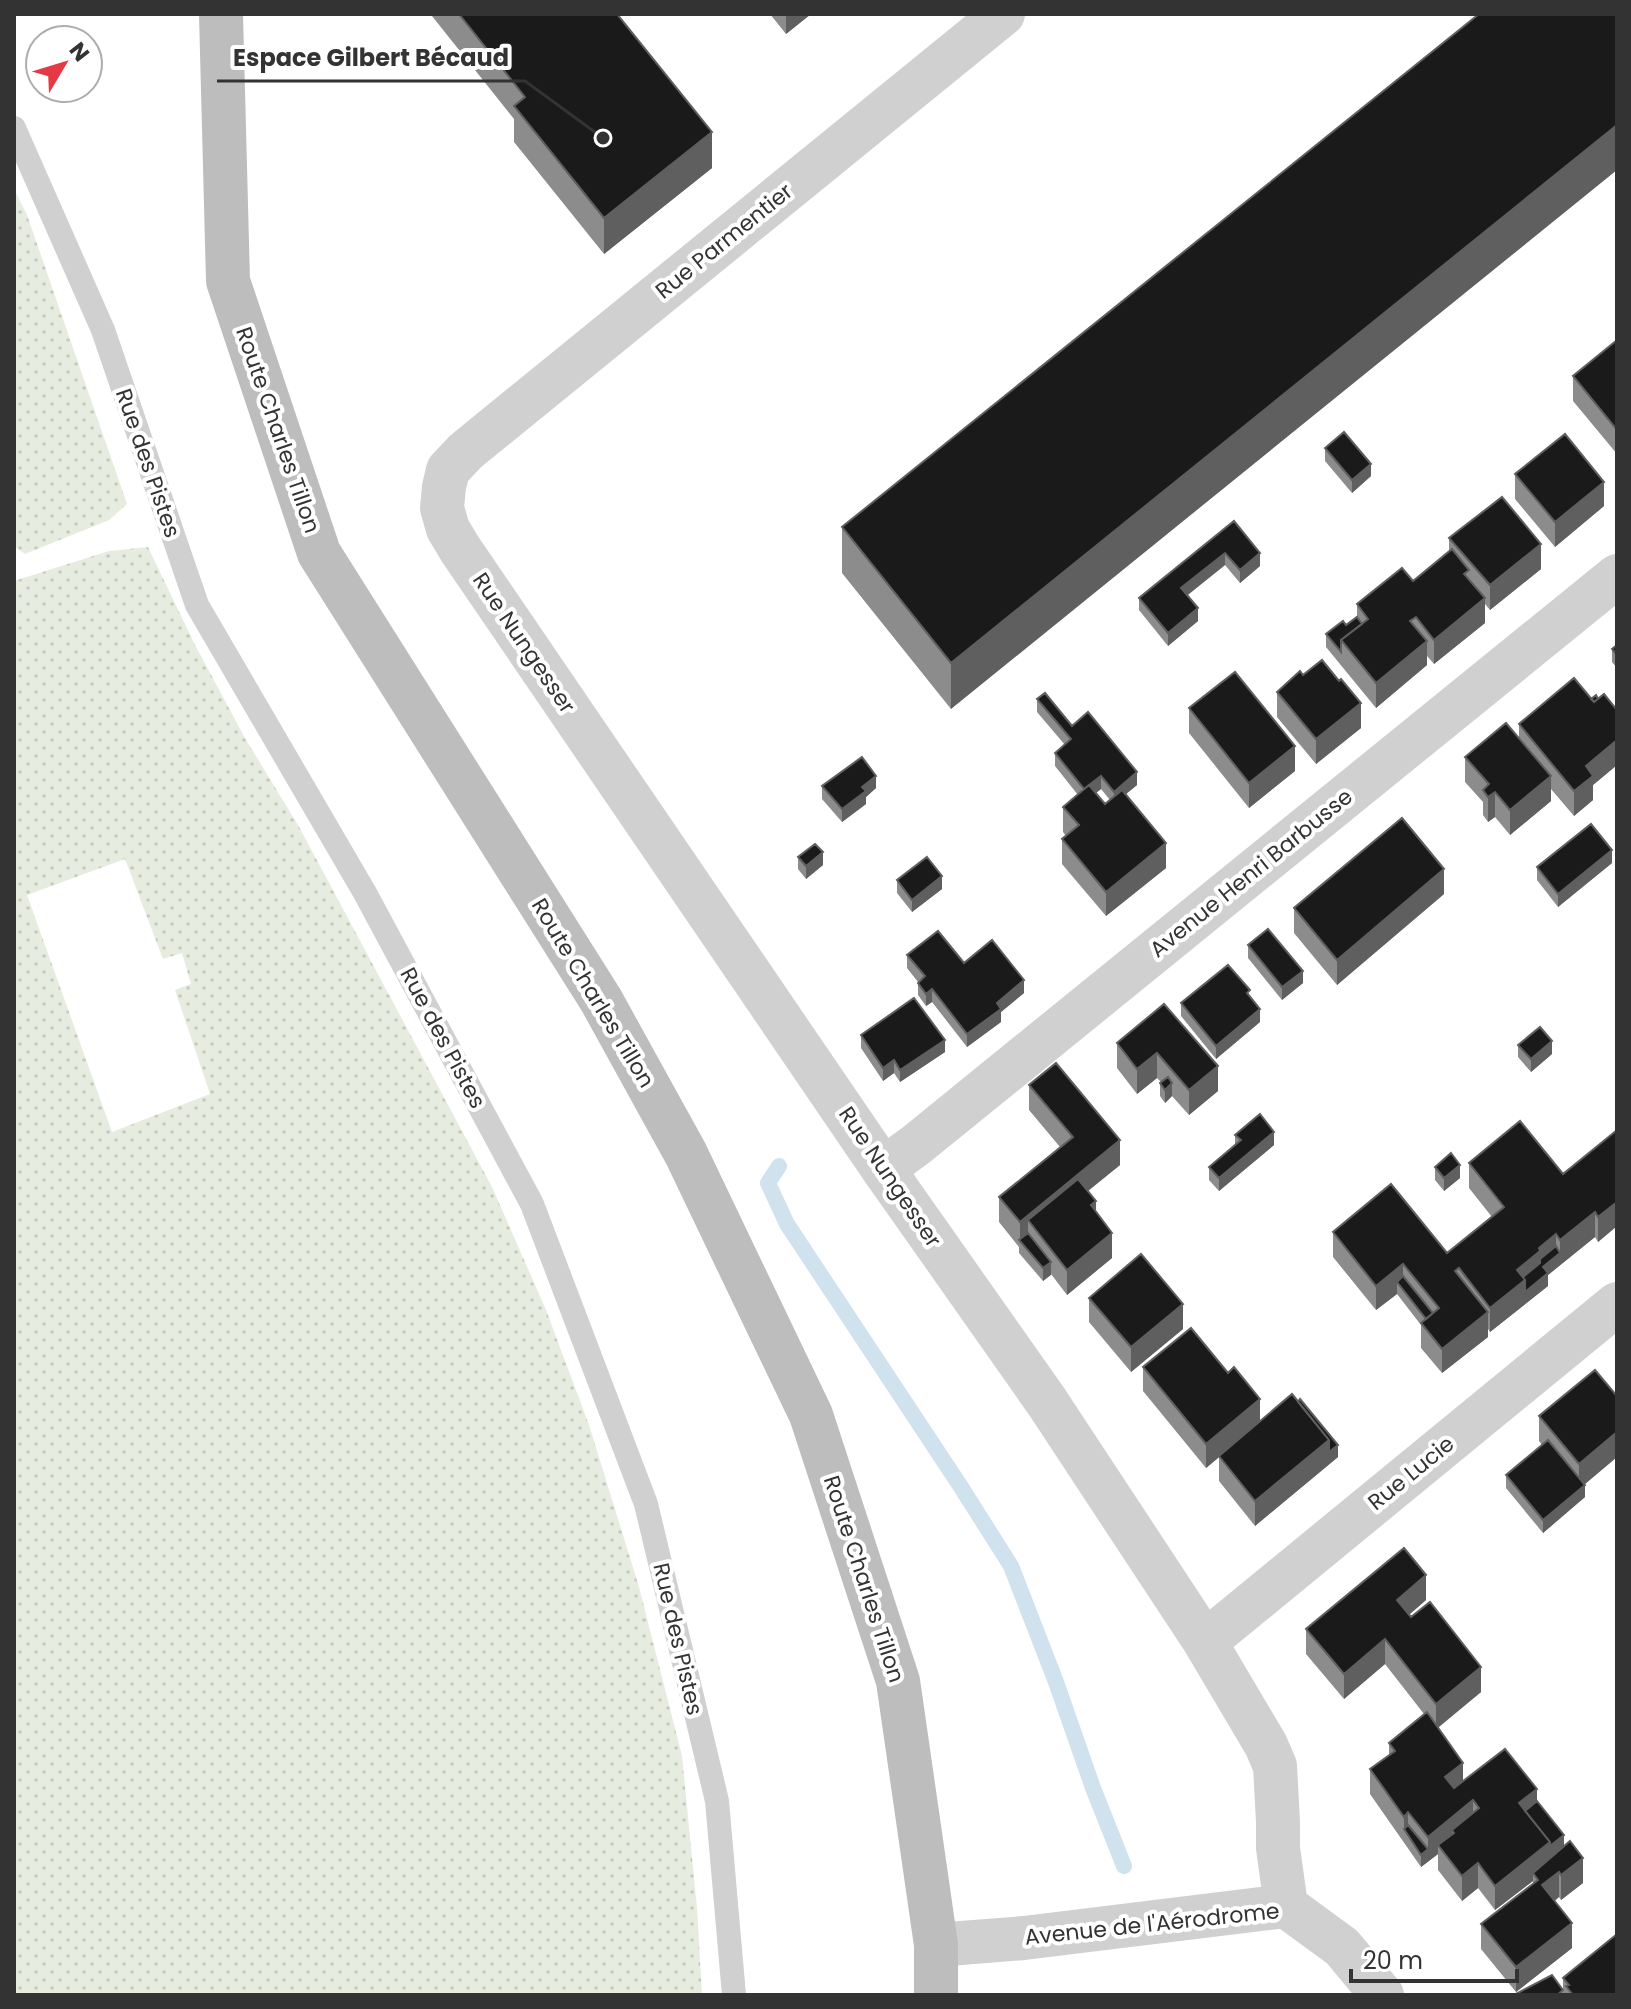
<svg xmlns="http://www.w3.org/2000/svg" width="1631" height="2009" viewBox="0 0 1631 2009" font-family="Poppins,sans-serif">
<defs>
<pattern id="grass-dots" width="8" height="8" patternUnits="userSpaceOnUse" patternTransform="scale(2)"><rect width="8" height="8" fill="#e6ecdf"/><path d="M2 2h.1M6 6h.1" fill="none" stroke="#c6cbc0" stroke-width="1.8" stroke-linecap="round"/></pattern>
</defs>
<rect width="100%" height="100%" fill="#fff"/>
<path fill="url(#grass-dots)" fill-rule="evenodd" d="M14,189L27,215L127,504L109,520L25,554L14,546Z
M148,547L194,643L246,740L298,825L492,1187L546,1310L589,1425L639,1587L682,1756L697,1908L702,1995H14V581L109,551ZM125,859L163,959L182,953L191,984L175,990L210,1094L112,1132L27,895Z"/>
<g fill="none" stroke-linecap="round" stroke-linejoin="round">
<path stroke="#cfe2ee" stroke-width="16" d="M779,1166L768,1183L787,1224L961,1487L1011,1566L1056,1682L1093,1788L1124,1866"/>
<path stroke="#d0d0d0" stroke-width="24" d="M14,128L103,330L197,605L365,893L532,1204L646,1504L717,1801L734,1995"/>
<path stroke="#d0d0d0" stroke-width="44" d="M1003,14L466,451L448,470L444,487L442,508L448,529L460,549L883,1169L1047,1402L1205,1642L1266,1745L1275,1766L1278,1822V1848L1286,1906
M883,1169L916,1145L1617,576
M1205,1642L1617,1304
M936,1945L1024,1938L1286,1906L1342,1947L1382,1995"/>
<path stroke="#bdbdbd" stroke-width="44" d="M221,14L228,281L319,553L601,1000L686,1154L811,1415L898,1681L936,1945V1995"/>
</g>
<path fill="#8c8c8c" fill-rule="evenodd" d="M432,14H620V18L712,168L604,254L514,142V119L432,16Z
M770,14H811L786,34Z
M1479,14L951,709L842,573V527Z
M1617,340V454L1573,401V376Z
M1325,448L1371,476L1352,493L1325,461Z
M1515,474L1604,506L1555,547L1515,499Z
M1234,521L1260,566L1240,583L1225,565L1188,595L1198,621L1168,646L1139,610V598Z
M1449,538L1541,569L1490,610L1485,604V623L1434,664L1427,656V665L1376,708L1326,647V634L1346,625L1357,617V604L1413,581L1449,551Z
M1617,645V668L1612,662V649Z
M1303,675L1361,728L1316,764L1277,717V692Z
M1037,699L1072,726L1137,785L1126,794L1166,868L1106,916L1062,864V839L1066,836L1063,832V807L1078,795L1055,766V753L1065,745L1037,712ZM1101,789L1110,800L1105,804L1096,793Z
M1591,699H1598L1617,710V765L1593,785V800L1574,816L1551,789V801L1510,835L1495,817L1488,822L1483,815V802L1465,782V757L1519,738V724Z
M1189,708L1295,771L1249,808L1189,733Z
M822,786L876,788L866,797V804L842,822L822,799Z
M798,857L823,865L806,879L798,869Z
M1612,863L1558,907L1537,880V867Z
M897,880L942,889L912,912L897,893Z
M1444,894L1337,985L1294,933V908Z
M1248,945L1303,983L1282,1000L1248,958Z
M907,955L964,963L1024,993L1001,1012V1022L967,1047L932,1002L926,1006L918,995V982L907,968Z
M1250,996L1260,1022L1216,1059L1181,1016V1003Z
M1164,1004L1218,1091L1189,1115L1172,1096L1165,1103L1160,1096V1083L1161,1082L1157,1078L1137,1094L1117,1068V1043Z
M861,1035L945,1052L900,1082L894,1073L883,1081L861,1048Z
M1518,1045L1552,1054L1531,1072L1518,1057Z
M1029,1085L1120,1165L1088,1191L1112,1258L1067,1295L1051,1274L1043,1281L1019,1253V1247L999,1222V1197L1060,1147L1029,1110Z
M1617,1130V1226L1598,1242L1595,1237L1548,1275V1286L1490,1332L1488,1329V1337L1442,1373L1421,1348V1325L1397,1294L1376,1310L1333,1257V1232L1447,1253L1492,1217L1469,1188V1163L1563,1174Z
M1235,1135L1274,1145L1219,1191L1209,1180V1167L1235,1145Z
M1435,1167L1460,1178L1444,1191L1435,1180Z
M1089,1298L1183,1329L1131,1372L1089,1322Z
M1143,1367L1338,1457L1255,1526L1219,1481V1457L1206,1468L1143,1391Z
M1617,1373V1457L1585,1484V1497L1543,1533L1506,1488V1475L1542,1445L1539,1441V1416L1617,1396Z
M1426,1600L1409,1615L1481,1692L1438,1728L1463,1781L1537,1801L1583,1883L1561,1900L1559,1897L1555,1901L1572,1948L1516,1992L1481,1949V1924L1533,1884V1881L1495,1910L1478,1888L1462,1901L1438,1870V1854L1421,1867L1370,1794V1769L1389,1755V1743L1424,1714L1385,1664L1344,1699L1306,1654V1629Z
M1563,1978L1617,1995H1514L1563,1990Z"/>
<path fill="#5f5f5f" d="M786,14H811L786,34Z
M1617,125V170L951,709V663Z
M712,132V168L604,254V218Z
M1371,464V476L1352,493V480Z
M1604,482V506L1555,547V522Z
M1541,544V569L1490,610V585Z
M1225,553V565L1181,600V588Z
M1260,553V566L1240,583V570Z
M1485,598V623L1434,664V640Z
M1198,608V621L1168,646V633Z
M1427,641V665L1376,708V683Z
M1361,703V728L1316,764V739Z
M1617,740V765L1593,785V800L1574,816V791L1586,766Z
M1295,746V771L1249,808V783Z
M1137,772V785L1114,804V792Z
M876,776V788L866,797V804L842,822V809L862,787Z
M1101,776V789L1084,802V789Z
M1551,776V801L1510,835V810Z
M1495,792V817L1488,822V797Z
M1166,843V868L1106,916V892Z
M1612,850V863L1558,907V894Z
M823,852V865L806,879V866Z
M1444,869V894L1337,985V960Z
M942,876V889L912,912V900Z
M1303,971V983L1282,1000V987Z
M1024,980V993L1001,1012V1022L967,1047V1034L997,1003Z
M932,989V1002L926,1006V994Z
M1260,1009V1022L1216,1059V1046Z
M945,1040V1052L900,1082V1070Z
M1552,1041V1054L1531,1072V1059Z
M1157,1053V1078L1137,1094V1069Z
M894,1060V1073L883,1081V1068Z
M1218,1066V1091L1189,1115V1090Z
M1172,1083V1096L1165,1103V1090Z
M1274,1132V1145L1219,1191V1178Z
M1120,1140V1165L1037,1232L1028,1220V1240H1020V1222Z
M1460,1165V1178L1444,1191V1178Z
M1096,1201V1226L1091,1205Z
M1617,1202V1226L1598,1242V1217Z
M1595,1212V1237L1548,1275V1286L1490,1332V1308L1517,1270L1539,1248L1556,1234V1257L1560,1253V1240Z
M1112,1233V1258L1067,1295V1270Z
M1051,1262V1275L1043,1281V1268Z
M1403,1264V1288L1397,1282V1294L1376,1310V1286Z
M1183,1304V1329L1131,1372V1347Z
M1488,1312V1337L1442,1373V1349Z
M1260,1399V1423L1206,1468V1444Z
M1617,1432V1457L1579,1489V1464Z
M1329,1440L1338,1445V1457L1255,1526V1501Z
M1585,1485V1497L1543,1533V1520Z
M1426,1575V1600L1397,1625V1600Z
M1385,1639V1664L1344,1699V1674Z
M1481,1667V1692L1436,1729V1704Z
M1463,1763V1788L1445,1802V1777Z
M1537,1789V1814L1525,1823L1519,1803Z
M1473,1800V1825L1454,1833L1452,1830V1842L1438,1845V1854L1421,1867V1855L1428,1849V1837Z
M1408,1812V1836L1404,1829V1817Z
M1564,1835V1848L1533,1873V1881L1495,1910V1886L1550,1842Z
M1583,1858V1883L1561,1900V1875Z
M1478,1863V1888L1462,1901V1876Z
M1559,1872V1897L1542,1910V1885Z
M1572,1923V1948L1516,1992V1967Z"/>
<path fill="#1a1a1a" stroke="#5f5f5f" stroke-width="2" d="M459,14H617L712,132L604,218L514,106L525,97Z
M1479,14H1617V125L951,663L842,527Z
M1617,340V430L1573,376Z
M1344,432L1371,464L1352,480L1325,448Z
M1565,434L1604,482L1555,522L1515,474Z
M1502,497L1541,544L1490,585L1449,538Z
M1234,521L1260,553L1240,570L1225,553L1181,588L1198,608L1168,633L1139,598Z
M1452,549L1469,570L1464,574L1485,598L1434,640L1416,617L1410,621L1427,641L1376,683L1341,640L1368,619L1357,604L1402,568L1413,581Z
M1357,617L1362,624L1341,640V652L1326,634L1343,621L1346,625Z
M1617,645V655L1612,649Z
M1322,660L1339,681L1341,679L1361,703L1316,739L1277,692L1300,671L1303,675Z
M1235,672L1295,746L1249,783L1189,708Z
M1574,678L1594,702L1604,694L1617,710V740L1586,766L1593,776L1574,791L1519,724Z
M1045,693L1072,726L1088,712L1137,772L1114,792L1101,776L1084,789L1055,753L1071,739L1037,699Z
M1596,695L1598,699L1594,702L1591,699Z
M1506,723L1551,776L1510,810L1495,792L1488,797L1483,790L1489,784L1465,757Z
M862,757L876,776L862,787L866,791L842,809L822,786Z
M1089,785L1105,804L1122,790L1166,843L1106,892L1062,839L1079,825L1063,807Z
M1402,818L1444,869L1337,960L1294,908Z
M1591,824L1612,850L1558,894L1537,867Z
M815,844L823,852L806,866L798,857Z
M927,857L942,876L912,900L897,880Z
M1268,929L1303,971L1282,987L1248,945Z
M938,931L964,963L992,940L1024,980L997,1003L1001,1009L967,1034L932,989L926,994L918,983L925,976L907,955Z
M1228,965L1250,990L1247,993L1260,1009L1216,1046L1181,1003Z
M914,998L945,1040L900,1070L894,1060L883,1068L861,1035Z
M1164,1004L1218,1066L1189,1090L1157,1053L1137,1069L1117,1043Z
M1540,1027L1552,1041L1531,1059L1518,1045Z
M1056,1063L1120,1140L1020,1222L999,1197L1073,1137L1029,1085Z
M1168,1077L1172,1083L1165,1090L1160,1083Z
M1260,1114L1274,1132L1219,1178L1209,1167L1241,1140L1235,1135Z
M1520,1121L1563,1174L1617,1130V1202L1598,1217L1595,1212L1560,1240L1556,1234L1539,1248L1540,1251L1517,1270L1525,1280L1490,1308L1459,1268L1455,1271L1488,1312L1442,1349L1421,1323L1439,1308L1403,1264L1376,1286L1333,1232L1391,1184L1447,1253L1504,1207L1469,1163Z
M1451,1153L1460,1165L1444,1178L1435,1167Z
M1078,1179L1096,1201L1091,1205L1112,1233L1067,1270L1028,1220Z
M1028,1233L1051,1262L1043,1268L1019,1240Z
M1556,1246L1560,1253L1543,1267L1548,1273L1525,1292V1280L1523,1277L1540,1263V1259Z
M1141,1254L1183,1304L1131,1347L1089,1298Z
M1403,1276L1433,1313L1426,1319L1397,1282Z
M1191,1328L1228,1373L1234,1367L1260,1399L1206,1444L1143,1367Z
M1595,1370L1617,1396V1432L1579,1464L1539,1416Z
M1292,1394L1329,1440L1255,1501L1219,1456Z
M1300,1399L1338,1445L1329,1452V1440L1298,1402Z
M1548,1440L1585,1485L1543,1520L1506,1475Z
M1404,1548L1426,1575L1397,1600L1411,1617L1430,1602L1481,1667L1436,1704L1385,1639L1344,1674L1306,1629Z
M1427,1712L1463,1763L1445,1777L1454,1788L1505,1749L1537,1789L1519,1803L1550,1842L1495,1886L1478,1863L1462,1876L1438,1845L1454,1833L1452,1830L1479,1808L1473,1800L1428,1837L1408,1812L1404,1817L1370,1769L1395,1751L1389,1743Z
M1537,1801L1564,1835L1550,1846V1842L1525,1811Z
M1408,1825L1428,1849L1421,1855L1404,1829Z
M1570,1841L1583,1858L1561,1875L1559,1872L1542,1885L1572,1923L1516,1967L1481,1924L1538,1880L1533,1873Z
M1617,1934V1995H1573L1566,1986L1569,1985L1563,1978Z
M1552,1975L1563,1990L1557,1995H1514Z"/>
<g text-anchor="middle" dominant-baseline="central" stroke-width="8" stroke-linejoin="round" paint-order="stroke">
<g font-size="22" fill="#333" stroke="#fff">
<text transform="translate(724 241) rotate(-39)">Rue Parmentier</text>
<text transform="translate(278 430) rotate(71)">Route Charles Tillon</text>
<text transform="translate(148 463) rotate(71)">Rue des Pistes</text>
<text transform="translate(524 643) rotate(56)">Rue Nungesser</text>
<text transform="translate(1251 873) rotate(-39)">Avenue Henri Barbusse</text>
<text transform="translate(593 993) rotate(59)">Route Charles Tillon</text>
<text transform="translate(443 1038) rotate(62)">Rue des Pistes</text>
<text transform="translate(890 1177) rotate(56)">Rue Nungesser</text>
<text transform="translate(1411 1473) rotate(-39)">Rue Lucie</text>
<text transform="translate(864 1579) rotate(72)">Route Charles Tillon</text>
<text transform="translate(678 1639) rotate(77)">Rue des Pistes</text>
<text transform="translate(1152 1924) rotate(-6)">Avenue de l'Aérodrome</text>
</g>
</g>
<path fill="none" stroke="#333" stroke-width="3" d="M603 138L525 81H217"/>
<circle fill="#333" stroke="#fff" stroke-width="3" cx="603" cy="138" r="8"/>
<g font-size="24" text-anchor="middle" font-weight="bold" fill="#333" stroke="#fff" stroke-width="8" stroke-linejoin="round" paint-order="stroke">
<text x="371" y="66">Espace Gilbert Bécaud</text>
</g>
<rect width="1631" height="2009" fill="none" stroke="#333333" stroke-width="32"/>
<g transform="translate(64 64) rotate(52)"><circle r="38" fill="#ffffff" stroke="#adadad" stroke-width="2"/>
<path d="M0-6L14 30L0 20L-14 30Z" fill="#e63946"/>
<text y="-12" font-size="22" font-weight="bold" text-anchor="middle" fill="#333333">N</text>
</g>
<path d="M1351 1969v12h166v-12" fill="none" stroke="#333333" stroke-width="4"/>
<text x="1363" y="1969" font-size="24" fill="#333333" stroke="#ffffff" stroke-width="6" paint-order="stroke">20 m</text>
</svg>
